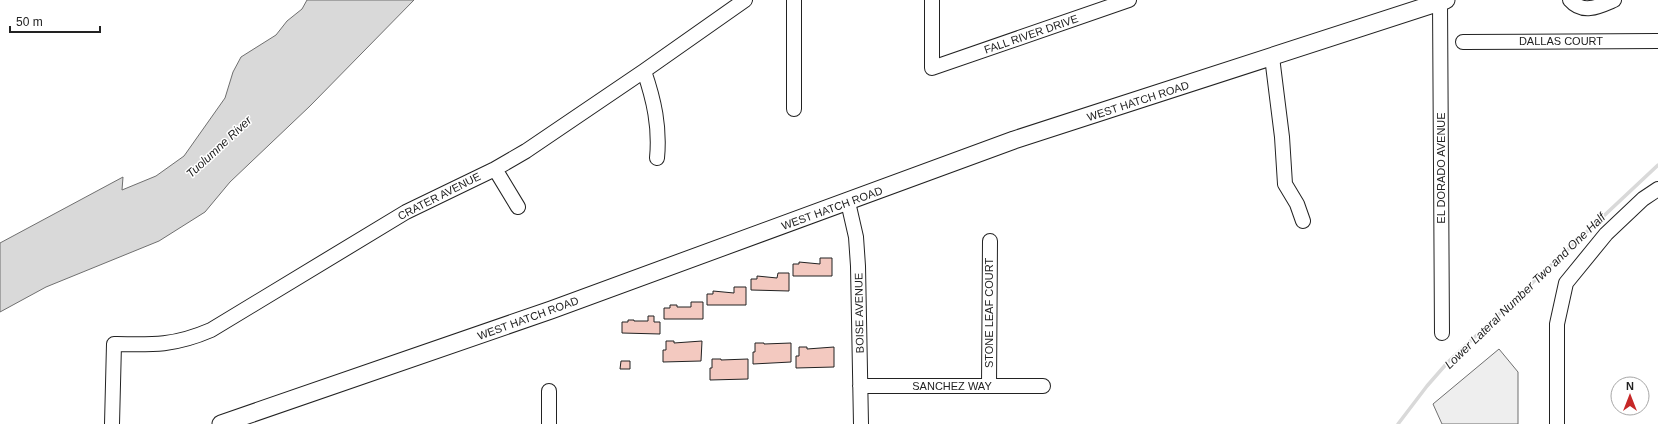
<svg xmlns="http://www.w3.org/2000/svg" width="1658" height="424" viewBox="0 0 1658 424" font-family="Arial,sans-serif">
<rect width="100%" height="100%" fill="#fff"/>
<path fill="#eee" stroke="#6f6f6f" d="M1499,349L1518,372V424H1442L1433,404Z"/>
<path fill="#d9d9d9" stroke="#6f6f6f" d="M307,0H414L310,106L230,182L205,212L159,241L46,287L0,312V243L123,177L122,190L156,176L184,156L225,98L233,72L241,57L276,35L287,21L302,9Z"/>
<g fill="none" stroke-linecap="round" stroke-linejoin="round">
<path stroke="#d9d9d9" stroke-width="3.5" d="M1398,424L1427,386L1448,362L1658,165"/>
</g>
<path fill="#f3c9c0" stroke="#222" d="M820,258H832V276H793V264H799V262L820,264Z
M778,273H789V291L751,290V279H757V276L777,278Z
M734,287H746V305H707V294H713V291L734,293Z
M691,302H703V319H664V308H670V305H677V307H691Z
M648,316H654V322H660V334L622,333V322H628V320H634V321H648Z
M666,341H674V343L702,341L701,361L663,362V350H666Z
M755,343H764V344L791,343V362L753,364V352H755Z
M799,347H807V349L834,347V367L796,368V356H799Z
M712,359H721V360L748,359V379L710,380V368H712Z
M621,361H630V369H620Z"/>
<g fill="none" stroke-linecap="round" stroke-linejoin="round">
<g stroke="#222" stroke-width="16">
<path id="minor" d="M932,0V68L1129,0
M1570,0C1583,15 1600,6 1614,0
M1440,2L1442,333
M1463,42L1658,41
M1272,57L1282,137L1285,184L1297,204L1303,221
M644,71C654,100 660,127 657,158
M794,109V0
M495,169L518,207
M848,202L856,237L858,266L861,424
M860,386H1043
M989,386L990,241
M112,424L114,344C152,345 174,346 211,330L406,212L495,169L526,151L644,71L745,0
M549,424V391
M1557,424V324L1566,283L1606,234L1643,199L1658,189"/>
</g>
<g stroke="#222" stroke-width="19">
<path id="major" d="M221,424L551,310L1014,140L1446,0"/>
</g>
<use href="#minor" stroke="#fff" stroke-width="14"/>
<use href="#major" stroke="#fff" stroke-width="17"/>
</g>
<g text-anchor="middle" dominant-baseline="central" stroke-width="3" stroke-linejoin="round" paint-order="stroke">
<g font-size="11" fill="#222" stroke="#fff">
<text transform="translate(1031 34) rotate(-19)">FALL RIVER DRIVE</text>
<text x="1561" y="41">DALLAS COURT</text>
<text transform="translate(1138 101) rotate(-18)">WEST HATCH ROAD</text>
<text transform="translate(1441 168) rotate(-90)">EL DORADO AVENUE</text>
<text transform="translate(439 196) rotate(-27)">CRATER AVENUE</text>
<text transform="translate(832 208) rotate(-20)">WEST HATCH ROAD</text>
<text transform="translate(859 313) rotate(-91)">BOISE AVENUE</text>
<text transform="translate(989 313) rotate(-90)">STONE LEAF COURT</text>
<text transform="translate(528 318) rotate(-20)">WEST HATCH ROAD</text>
<text x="952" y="386">SANCHEZ WAY</text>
</g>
<g font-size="12" font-style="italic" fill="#222" stroke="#fff">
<text transform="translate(219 147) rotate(-43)">Tuolumne River</text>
<text transform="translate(1525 291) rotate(-44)">Lower Lateral Number Two and One Half</text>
</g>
</g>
<g transform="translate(1630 396)"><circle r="19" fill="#ffffff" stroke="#a7a7a7"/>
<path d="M0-3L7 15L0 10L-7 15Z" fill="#c62828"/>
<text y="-6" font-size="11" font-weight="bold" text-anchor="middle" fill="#222222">N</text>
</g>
<path d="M10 26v6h90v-6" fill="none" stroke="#222222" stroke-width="2"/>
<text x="16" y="26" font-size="12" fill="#222222" stroke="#ffffff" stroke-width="3" paint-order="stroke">50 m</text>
</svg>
